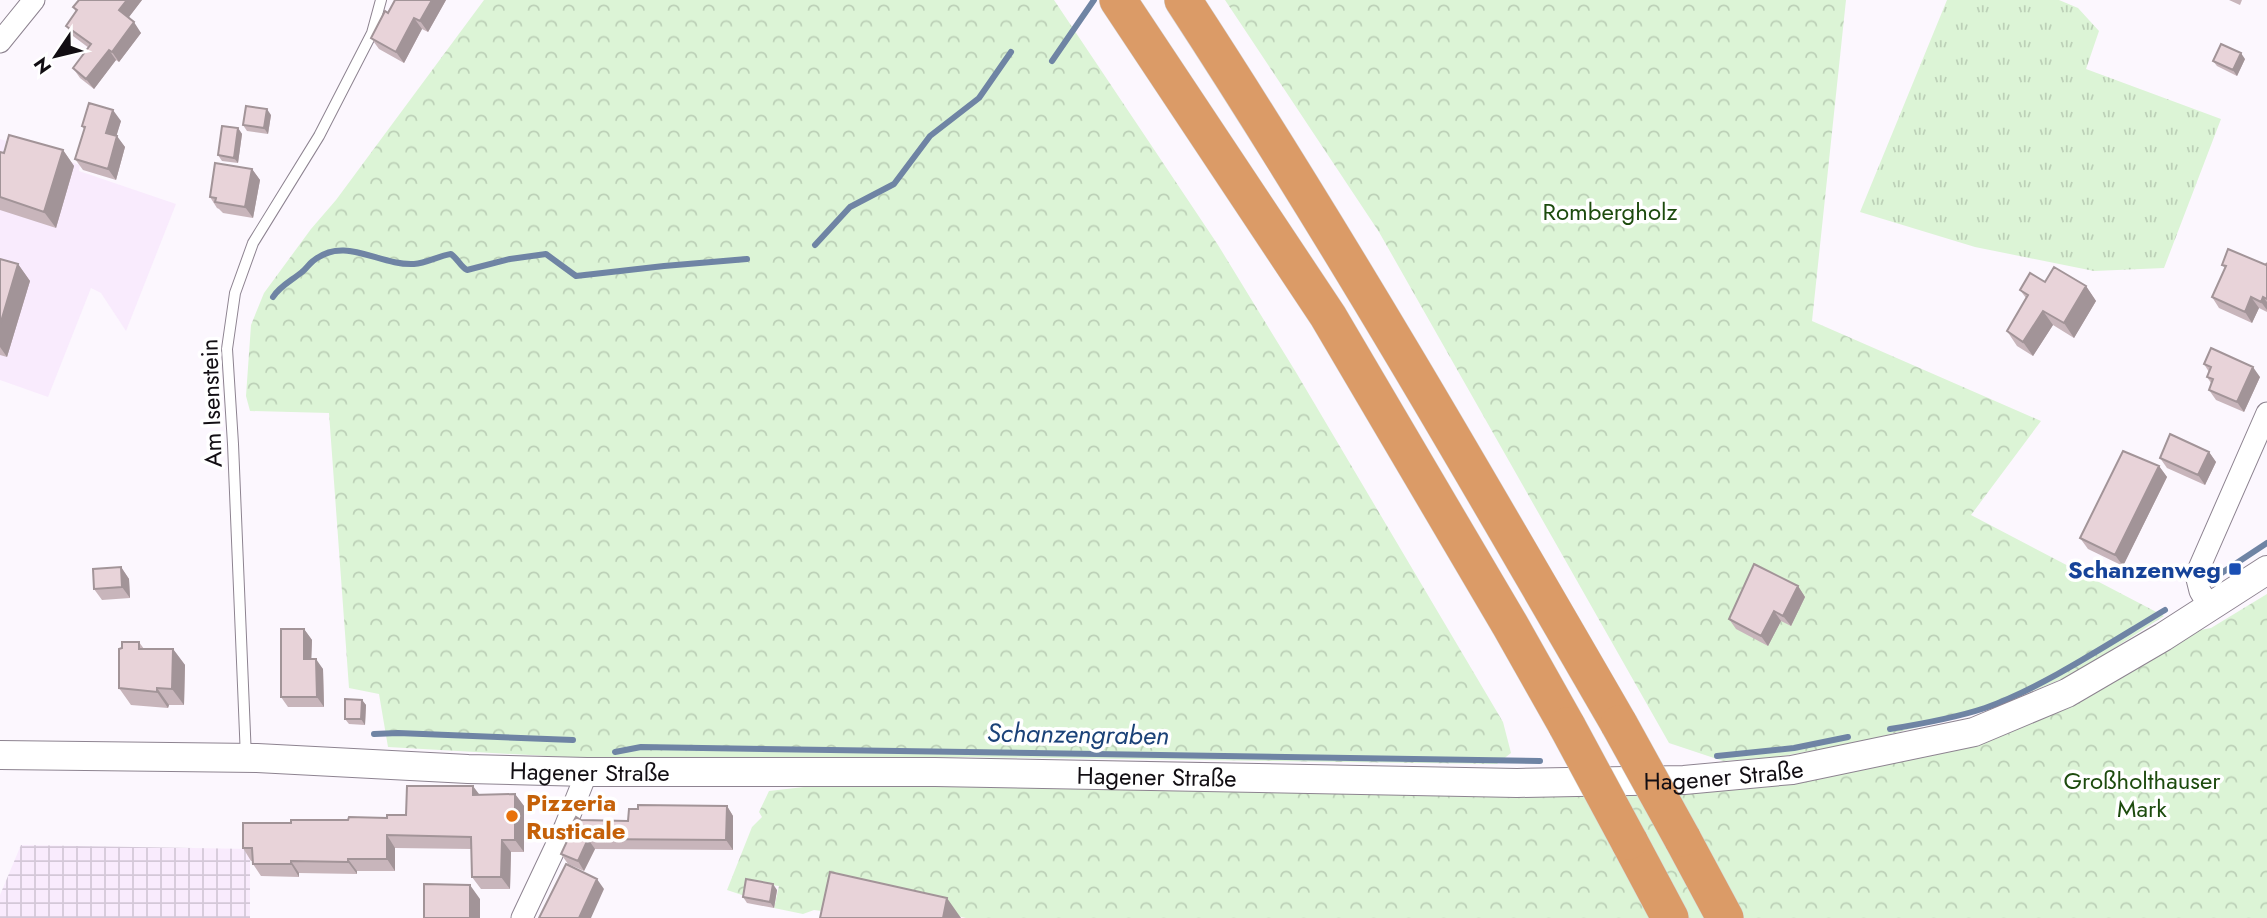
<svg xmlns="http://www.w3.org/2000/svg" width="2267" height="918" viewBox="0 0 2267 918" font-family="Jost,sans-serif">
<defs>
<pattern id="industrial-grid" width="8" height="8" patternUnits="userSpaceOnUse" patternTransform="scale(1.75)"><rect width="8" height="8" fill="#f9ebfd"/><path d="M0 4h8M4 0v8" fill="none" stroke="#d4c8d8"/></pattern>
<pattern id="grass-tufts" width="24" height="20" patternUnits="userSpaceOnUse" patternTransform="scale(1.75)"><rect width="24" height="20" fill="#dcf4d6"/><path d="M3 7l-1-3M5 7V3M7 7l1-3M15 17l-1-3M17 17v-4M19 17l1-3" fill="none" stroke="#bcd0b7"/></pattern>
<pattern id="forest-crowns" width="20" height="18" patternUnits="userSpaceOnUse" patternTransform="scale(1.75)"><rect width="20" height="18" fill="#dcf4d6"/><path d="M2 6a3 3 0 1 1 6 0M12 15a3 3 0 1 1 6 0" fill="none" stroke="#bcd0b7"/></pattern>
</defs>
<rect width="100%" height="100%" fill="#fcf7fe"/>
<path fill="#f9ebfd" d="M0,139L80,165L79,171L176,204L126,331L101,293L91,288L48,397L0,380Z"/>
<path fill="url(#industrial-grid)" d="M21,845L250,849V918H0V895Z"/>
<path fill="url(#grass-tufts)" d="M1947,0H2059L2078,8L2099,31L2086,69L2221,119L2164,268L2094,271L1975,247L1860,212Z"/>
<path fill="url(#forest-crowns)" d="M484,0H1054L1218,245L1297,374L1503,722L1511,753L1497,764L969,757L634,761L388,747L379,694L349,688L329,413L250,411L246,396L251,325L264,293L311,229L336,200Z
M1225,0H1846L1812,321L2041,421L1971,515L2164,616L2076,673L1992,708L1852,744L1776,757L1723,761L1669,743L1379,232Z
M2267,594V918H966L841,890L837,913L814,910L803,914L774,908L779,886L748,882L745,896L727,890L752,827L762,817L759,812L769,791L935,772L1684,780L1974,732L2163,637L2211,628Z"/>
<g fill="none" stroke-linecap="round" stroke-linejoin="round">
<path stroke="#6f84a4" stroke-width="6" d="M1052,61L1094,0
M815,245L850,207L894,184L930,136L979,98L1011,52
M273,297C280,286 291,281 302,272C306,269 309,264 313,261C345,235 379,266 414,264C427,263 438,256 451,254C458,259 460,266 467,270L510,259L546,254L576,276L664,266L747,259
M2211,580L2267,543
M1890,729C1921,724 1955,718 1985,708C2044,687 2111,642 2165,610
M374,734L398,733L573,740
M615,752L641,747L1540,761
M1717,756L1794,748L1848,737"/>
<g stroke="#8d8390" stroke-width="12">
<path id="service" d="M246,758L233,444L227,349L235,293L253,243L319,136L372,33L381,0"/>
</g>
<g stroke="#8d8390" stroke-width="23">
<path id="minor" d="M0,42L34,0
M2209,606L2200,591L2196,575L2267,413
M522,918L565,827L587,772"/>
</g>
<g stroke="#8d8390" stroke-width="30">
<g id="secondary">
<path id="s1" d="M0,755L257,758L468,769L587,772H935L1517,783L1684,780L1792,770L1974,732L2067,693L2163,637L2267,570"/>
</g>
</g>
<g stroke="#d4d4d5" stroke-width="38">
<path id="motorway" d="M1118,0L1328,316L1510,625L1567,726
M1183,0C1337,236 1478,480 1619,724
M1682,838L1725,918
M1629,841L1670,918"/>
</g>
<use href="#service" stroke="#fff" stroke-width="10"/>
<use href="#minor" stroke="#fff" stroke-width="21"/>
<use href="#secondary" stroke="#fff" stroke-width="28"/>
<use href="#motorway" stroke="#db9b67" stroke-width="37"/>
<g stroke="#d4d4d5" stroke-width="38" stroke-linecap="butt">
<path id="motorway-bridge" d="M1619,724L1682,838
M1567,726L1629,841"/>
</g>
<use href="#motorway-bridge" stroke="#db9b67" stroke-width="37"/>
</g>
<path fill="#c8b5bb" d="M79,0H142L128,18L141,33L119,62L116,60L94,89L80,78L73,68L89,48L73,36L66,26L76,12L73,7Z
M395,0H446L428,32L422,29L404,63L379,49L371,38Z
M2229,0H2242L2240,5Z
M2245,59L2237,76L2217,66L2213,61Z
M271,115L268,134L247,131L243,125Z
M121,121L116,136L125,147L116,180L83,170L75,159L84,129L82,126Z
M238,128L242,134L238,163L222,161L218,155Z
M63,150L74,166L56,228L0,210V152L4,153Z
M252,169L260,180L253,218L223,213L219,209L217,208L210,197Z
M0,259L18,264L30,281L7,357L0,355Z
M2267,263V312L2259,308L2252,323L2219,308L2212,297L2225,268L2222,265H2266Z
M2045,282L2086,286L2096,301L2074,338L2053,325L2033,356L2017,346L2007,331L2026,298L2020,290Z
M2204,364L2260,377L2244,412L2216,400L2209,390L2211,383L2207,377L2209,372Z
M2209,452L2216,462L2205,485L2167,468L2160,458Z
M2159,466L2167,477L2123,566L2088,549L2080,538Z
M121,567L129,579L130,598L102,600L94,589Z
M1798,586L1805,597L1791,626L1781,621L1768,646L1736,629L1729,619Z
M304,629L312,640L311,659L323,669L324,707H288L281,697Z
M139,642L144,649H173L185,665L184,705H169L168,708L131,705L119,688L122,648Z
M362,700L366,705L365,725L349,724L345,719Z
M515,794L524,806V852H511L510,889H481L472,877V849L395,848V871H357V874L299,873V877L261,876L253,864V861H251L243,848L291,823L387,818L406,815L479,795Z
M727,806L733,816V850L595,849L584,871L568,864L561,854L568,838L566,835L581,820L628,821Z
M777,890L774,908L747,903L743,897Z"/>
<path fill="#a29498" d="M127,0H142L126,21L119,10Z
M432,0H446L428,32L420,21Z
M414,18L422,29L404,63L396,52Z
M134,22L141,33L119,62L112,52Z
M109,50L116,60L94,89L86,79Z
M2241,53L2245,59L2237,76L2233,70Z
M267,109L271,115L268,134L264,128Z
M113,110L121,121L114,144L106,133Z
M238,128L242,134L238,163L234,158Z
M117,136L125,147L116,180L108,169Z
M63,150L74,166L56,228L44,212Z
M252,169L260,180L253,218L245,207Z
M18,264L30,281L7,357L0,347V325Z
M2086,286L2096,301L2074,338L2064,323Z
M2251,297L2259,308L2252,323L2245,312Z
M2263,297L2267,302V310L2261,302Z
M2043,311L2053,325L2033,356L2023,342Z
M2253,367L2260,377L2244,412L2237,402Z
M2209,452L2216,462L2205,485L2198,475Z
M2159,466L2167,477L2123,566L2115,555Z
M121,567L129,579L130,598L122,587Z
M1798,586L1805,597L1791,626L1783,616Z
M1774,611L1781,621L1768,646L1761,636Z
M304,629L312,640L311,669L304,659Z
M173,649L185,665L184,705L172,689Z
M316,659L323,669L324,707L317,697Z
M157,688L169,705L168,708L157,692Z
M362,700L366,705L365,725L361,719Z
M473,786L482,798L473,795Z
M515,794L524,806V852L515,840Z
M727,806L733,816V850L726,840Z
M387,835L395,848V871L387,859Z
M588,839L595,849L584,871L578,861Z
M502,840L511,852L510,889L501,877Z
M348,859L357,871V874L348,862Z
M291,861L299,873V877L291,864Z
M597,879L604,889L591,918H579Z
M773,884L777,890L774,908L770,902Z
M470,885L480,899V918H470Z
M947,898L961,918H943Z"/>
<path fill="#e8d3d9" stroke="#a29498" stroke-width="2" d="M79,0H127L119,10L134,22L112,52L109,50L86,79L73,68L91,44L66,26L77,10L73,7Z
M395,0H432L420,21L414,18L396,52L371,38L385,11L388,13Z
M2221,44L2241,53L2233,70L2213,61Z
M89,103L113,110L106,133L117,136L108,169L75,159L85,127L82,126Z
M246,106L267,109L264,128L243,125Z
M222,126L238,128L234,158L218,155Z
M9,135L63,150L44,212L0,197V152L4,153Z
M215,163L252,169L245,207L215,202L216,198L210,197Z
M2228,249L2266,265L2267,263V299L2263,297L2261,302L2251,297L2245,312L2212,297L2226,266L2222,265Z
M0,259L18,264L0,325Z
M2054,267L2086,286L2064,323L2043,311L2023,342L2007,331L2028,295L2020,290L2030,273L2045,282Z
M2211,348L2253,367L2237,402L2209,390L2213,379L2207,377L2211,367L2204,364Z
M2170,434L2209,452L2198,475L2160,458Z
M2123,451L2159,466L2115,555L2080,538Z
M1754,564L1798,586L1783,616L1774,611L1761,636L1729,619Z
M121,567L122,587L94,589L93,569Z
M281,629H304V659H316L317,697H281Z
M122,642H139V649H173L172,689L157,688V692L119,688V649L122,648Z
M345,699L362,700L361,719H345Z
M407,786H473V795L515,794V840H502L501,877H472L471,837L387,835V859H348V862L291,861V864H253L252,848H243V823H291V820H348L349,817L387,818V815H406Z
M638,805L727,806L726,840L588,839L578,861L561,854L569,837L566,835L576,817L581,820L628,821L629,809H638Z
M566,864L597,879L579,918H539Z
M830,872L947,898L943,918H820Z
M746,879L773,884L770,902L743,897Z
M424,884L470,885V918H424Z"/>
<rect fill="#1a4fb4" stroke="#fff" stroke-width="2.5" x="2228" y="562" width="14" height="14" rx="3.5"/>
<circle fill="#e8710a" stroke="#fff" stroke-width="2.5" cx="512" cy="816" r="7"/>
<g text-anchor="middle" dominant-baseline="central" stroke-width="7" stroke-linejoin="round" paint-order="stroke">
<g font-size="24" fill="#1d4b0e" stroke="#fff">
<text x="1610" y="211">Rombergholz</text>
<text x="2142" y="780">Großholthauser<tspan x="2142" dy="28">Mark</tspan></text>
</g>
<g font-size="24" fill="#120e13" stroke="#fff">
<text transform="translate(211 403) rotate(-92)">Am Isenstein</text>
<text stroke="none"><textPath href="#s1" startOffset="590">Hagener Straße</textPath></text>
<text stroke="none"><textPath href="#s1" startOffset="1724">Hagener Straße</textPath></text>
<text stroke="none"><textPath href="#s1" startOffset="1157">Hagener Straße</textPath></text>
</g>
<g font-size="24" font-weight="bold" fill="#164399" stroke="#fff" text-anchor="end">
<text x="2221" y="569">Schanzenweg</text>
</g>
<g font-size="24" font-weight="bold" fill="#c56008" stroke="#fff" text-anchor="start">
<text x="526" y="802">Pizzeria<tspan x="526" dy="28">Rusticale</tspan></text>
</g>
<g font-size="26" font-style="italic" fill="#1b4278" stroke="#fff">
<text transform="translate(1078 734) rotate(1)">Schanzengraben</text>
</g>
</g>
<g transform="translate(56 56) rotate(235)" stroke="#ffffff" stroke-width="5" paint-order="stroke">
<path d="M0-5L12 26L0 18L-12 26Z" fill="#120e13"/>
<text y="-10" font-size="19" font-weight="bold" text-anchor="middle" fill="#120e13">N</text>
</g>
</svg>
